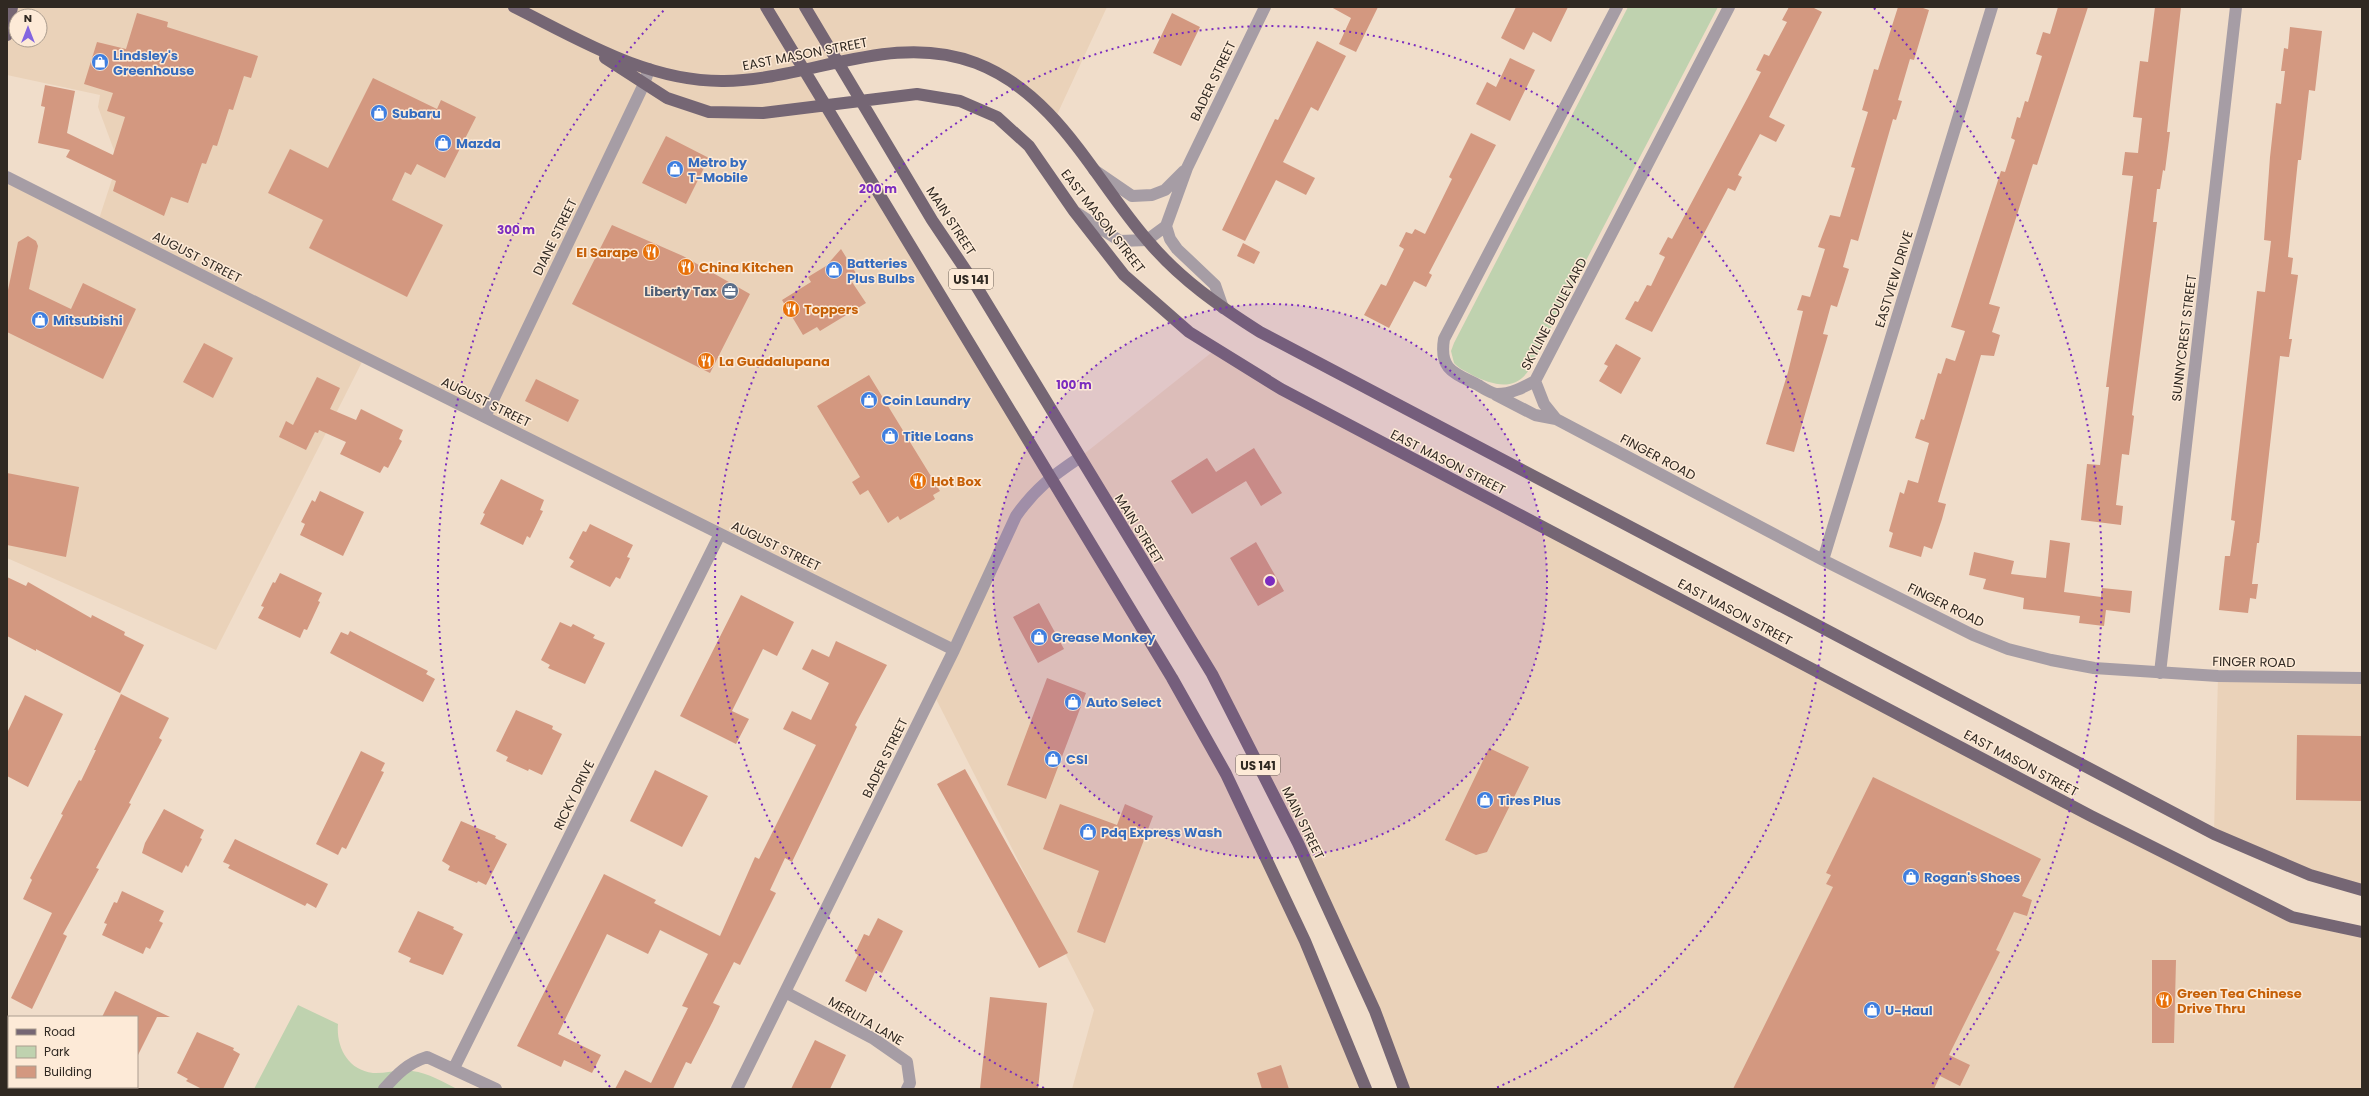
<svg xmlns="http://www.w3.org/2000/svg" width="2369" height="1096" viewBox="0 0 2369 1096" font-family="Poppins,sans-serif">
<rect width="100%" height="100%" fill="#f0ddca"/>
<path fill="#ead2b9" fill-rule="evenodd" d="M7,7H1107L1055,119L1004,76L918,52L804,70L1226,774L1366,1089H1072L1094,1010L933,693L954,650L364,358L216,650L7,558V177L98,222L118,161L98,107L100,95L7,75ZM16,16H40V40H16Z
M1216,349L2292,917L2362,932V1089H1404L1375,1011L1212,674L1079,458Z
M2218,676L2362,678V890L2214,834Z"/>
<path fill="#bfd2af" d="M1628,7H1718L1529,370C1514,392 1493,385 1472,375C1466,371 1459,369 1454,363L1451,351L1454,343Z
M298,1005L338,1024C336,1046 347,1070 373,1073C386,1074 399,1068 412,1071C429,1073 443,1082 457,1089H254Z"/>
<path fill="#d39880" d="M1331,7H1378L1356,52L1339,44L1351,18Z
M1516,7H1568L1551,42L1533,32L1524,50L1501,38Z
M1789,7H1812L1822,12L1769,117L1785,125L1776,142L1760,134L1738,175L1742,177L1735,191L1728,188L1652,332L1625,319L1635,301L1638,302L1647,285L1651,286L1665,257L1659,254L1668,237L1672,239L1747,99L1761,72L1756,70L1764,54L1769,56L1787,22L1782,20Z
M1898,7H1920L1929,10L1914,60L1910,59L1898,100L1902,101L1896,120L1893,119L1858,241L1851,239L1843,267L1849,269L1837,307L1831,305L1823,334L1828,335L1794,452L1766,444L1788,372L1803,311L1797,310L1802,295L1810,297L1825,249L1818,247L1830,215L1840,217L1855,168L1851,167L1868,112L1862,110L1874,69L1878,70Z
M2058,7H2088L2037,165L2033,164L1989,304L2000,307L1992,332L2000,335L1994,356L1981,355L1938,502L1946,504L1942,519L1932,549L1924,546L1921,557L1889,547L1893,533L1889,531L1900,492L1904,494L1908,480L1918,483L1929,443L1915,438L1921,419L1924,420L1938,373L1941,374L1946,358L1955,361L1965,331L1951,327L2001,171L2005,172L2015,140L2011,138L2017,117L2020,118L2025,101L2028,102L2042,56L2036,54L2043,32L2050,34Z
M2155,7H2181L2167,132H2170L2165,171L2163,170L2160,189H2157L2153,222H2157L2132,415L2134,416L2129,455L2122,454L2116,505L2123,506L2121,525L2081,520L2087,464L2100,465L2109,387H2106L2133,176L2122,175L2125,152L2138,153L2142,118L2133,117L2140,61L2148,62Z
M137,13L168,22L167,27L258,56L251,78L244,76L233,110L229,109L217,146L213,145L206,164L202,163L188,203L171,197L164,216L113,191L116,181L66,157L70,150L38,143L45,107L41,106L45,85L75,91L67,133L113,155L125,117L107,111L113,93L84,84L97,42L126,49Z
M1172,13L1200,27L1181,66L1153,53Z
M2290,27L2322,31L2315,91L2309,90L2301,160H2298L2288,257L2293,258L2291,274L2298,275L2289,339H2292L2289,357L2280,356L2259,543H2257L2252,584H2258L2256,599L2250,598L2248,613L2219,610L2225,556H2230L2235,521L2231,520L2257,291L2265,292L2271,241L2264,240L2270,157L2276,103L2281,104L2285,71H2281L2284,48L2288,49Z
M1317,41L1346,56L1318,111L1311,107L1283,162L1315,178L1306,195L1276,180L1245,241L1222,230L1275,119L1278,120Z
M1510,58L1535,70L1510,121L1476,104L1487,82L1496,87Z
M373,78L437,109L441,100L476,117L445,178L417,164L411,175L405,172L392,200L443,225L407,297L309,248L323,220L268,193L290,149L328,168Z
M1471,133L1496,145L1429,273L1432,275L1426,287L1414,281L1389,328L1364,315L1381,284L1386,286L1404,249L1399,246L1406,232L1412,234L1415,229L1425,234L1452,179L1449,177Z
M666,136L709,158L686,204L642,183Z
M612,225L683,256L750,294L710,373L572,304Z
M28,236L36,241L38,246L29,289L71,309L83,283L136,309L103,379L7,332V295L18,242Z
M1243,243L1260,252L1254,264L1237,256Z
M841,249L859,278L852,282L866,303L820,331L817,327L803,335L782,300L811,282L808,277L826,266Z
M204,343L233,358L213,398L183,382Z
M1616,344L1641,358L1621,394L1599,381L1608,366L1604,364Z
M869,375L940,491L933,495L935,499L900,520L898,516L888,523L868,490L860,495L852,482L860,477L817,406Z
M317,377L340,388L330,409L356,420L361,409L403,430L399,439L402,441L388,468L384,466L380,473L340,454L346,442L319,430L318,433L315,432L306,450L279,437L286,421L293,425Z
M536,379L579,400L568,422L525,401Z
M1254,448L1282,493L1261,506L1246,481L1192,514L1171,481L1207,458L1216,472Z
M7,473L79,487L66,557L7,545Z
M501,479L544,500L540,510L543,511L530,538L527,536L523,545L480,524L485,514L483,513Z
M320,491L364,512L343,556L300,535L305,524L301,522L312,500L315,502Z
M590,524L633,545L627,557L630,558L620,579L616,577L610,587L570,567L574,561L569,558L583,531L586,532Z
M2050,540L2070,543L2064,592L2101,597L2102,588L2132,591L2130,613L2106,610L2104,626L2079,623L2080,616L2023,609L2024,598L1983,589L1986,579L1969,575L1974,552L2014,561L2011,574L2046,578Z
M1256,542L1284,591L1258,606L1230,558Z
M280,573L322,593L318,601L320,602L307,630L304,629L300,638L258,618L264,607L261,606L273,582L275,583Z
M7,577L26,586L28,582L91,618L92,615L125,632L124,635L144,645L120,693L36,649V651L7,636Z
M741,595L794,622L777,656L763,649L732,711L749,719L736,744L680,716Z
M1039,603L1064,649L1038,663L1013,617Z
M560,622L571,627L573,624L595,635L593,638L605,643L585,684L548,668L550,665L541,660Z
M350,631L428,671L426,674L435,679L423,702L330,653L341,632L348,635Z
M836,641L887,665L855,725L857,727L792,862L785,858L770,890L776,893L740,965L734,962L713,1003L720,1006L713,1021L691,1064L686,1062L673,1089H615L625,1070L651,1083L688,1008L682,1006L708,954L660,930L648,954L607,934L558,1034L601,1055L592,1073L564,1060L561,1067L517,1046L604,874L656,900L654,903L720,936L755,857L759,859L816,745L783,729L792,711L811,720L829,683L802,669L812,649L829,657Z
M1047,678L1086,693L1046,799L1007,785Z
M121,694L169,718L159,738L162,740L129,803L131,804L96,868L99,869L63,934L67,936L32,1009L11,998L52,913L23,899L32,880L30,878L63,815L61,814L79,780L81,781L96,750H94Z
M25,695L63,714L28,787L7,776V733Z
M516,710L553,726L552,729L562,734L542,775L529,769L528,771L506,761L508,757L496,751Z
M2297,735L2362,736V801L2296,800Z
M1489,748L1529,767L1487,852L1476,855L1445,840Z
M361,751L385,763L381,771L384,772L346,849L342,847L338,855L316,844Z
M965,769L1068,953L1039,968L937,784Z
M655,770L708,796L682,847L630,821Z
M1873,777L2041,859L2022,896L2032,900L2027,916L2014,912L1996,950L2000,952L1949,1055L1970,1065L1960,1086L1940,1076L1934,1089H1733L1833,887L1826,884L1831,875L1826,873Z
M1060,804L1117,825L1125,804L1153,816L1105,943L1077,932L1099,871L1043,849Z
M164,809L204,830L200,838L202,839L188,867L186,865L182,873L142,853L145,843Z
M461,821L496,836L495,838L507,844L486,885L478,881L477,883L448,870L450,866L442,861Z
M235,839L328,884L316,908L307,903L305,906L228,868L230,865L223,862Z
M122,891L164,911L159,921L163,923L150,949L146,947L143,954L102,935L107,924L104,923L114,902L117,903Z
M418,911L454,927L453,929L463,934L443,975L409,962L411,958L398,952Z
M878,918L903,931L882,973L876,970L866,992L845,981L858,955L855,953L864,934L869,936Z
M2152,960H2176L2174,1043H2152Z
M115,991L170,1017H157L137,1057V1017H102Z
M990,997L1047,1003L1038,1089H980Z
M197,1032L234,1048L233,1050L240,1054L223,1089H202L186,1081L188,1079L177,1073Z
M815,1040L846,1055L830,1089H791Z
M1281,1065L1289,1089H1262L1257,1073Z"/>
<g fill="none" stroke-linecap="round" stroke-linejoin="round">
<path stroke="#a69da5" stroke-width="12" d="M1617,7L1444,339C1439,370 1454,373 1478,385C1483,388 1492,394 1497,394C1511,394 1524,387 1535,381L1729,7
M1094,170L1132,196L1152,195L1165,190L1184,171
M7,177L348,349L954,650
M1077,213L1120,241L1147,240L1166,226L1187,168L1265,7
M1166,226L1170,239L1177,249L1215,285L1223,308
M1535,381L1544,404L1556,419
M1496,395L1535,415L1556,419L1823,560L1973,635L2008,649L2051,660L2094,668L2218,676L2362,678
M485,417L644,84L649,69
M1823,560L1992,7
M2160,673L2236,7
M785,992L874,1039L907,1062L910,1083L907,1089
M454,1068L720,534
M384,1089C397,1074 408,1063 427,1057L496,1089
M737,1089L954,650L1016,516C1035,489 1052,476 1079,458"/>
<path stroke="#756674" stroke-width="12" d="M514,7C580,40 648,82 724,81C809,80 892,31 976,63C1057,94 1094,179 1148,241C1180,279 1219,306 1260,332L2214,834L2310,875L2362,890
M766,7L1172,678L1226,774L1305,941L1366,1089
M805,7L932,220L975,284L1212,674L1298,843L1375,1011L1404,1089
M7,35L12,7
M605,58L667,98L709,112L763,113L917,94L960,101L997,117L1029,146L1074,211L1124,275L1189,332L1281,389L2091,816L2292,917L2362,932"/>
</g>
<circle cx="1270" cy="581" r="277" fill="#7b2cbf" fill-opacity=".12"/>
<g fill="none" stroke="#7b2cbf" stroke-width="2" stroke-dasharray="2 4">
<circle cx="1270" cy="581" r="277"/>
<path d="M1044 1088A555 555 0 1 1 1496 1088"/>
<path d="M610 1087A832 832 0 0 1 666 8M1874 8A832 832 0 0 1 1930 1087"/>
</g>
<defs>
<g id="shop-disc" transform="scale(0.9)"><circle r="9.5" fill="#3f7fe0" stroke="#fdead7"/><path d="M-5-2.5h2.3a2.7 3.5 0 0 1 5.4 0H5L5.5 6h-11ZM-1.5-2.5h3a1.5 2.3 0 0 0-3 0Z" fill="#fff"/></g>
<g id="restaurant-disc" transform="scale(0.9)"><circle r="9.5" fill="#e8710a" stroke="#fdead7"/><path d="M-5-6h1v4h1v-4h1v4h1v-4h1v5L-1.5 .5V6h-2V.5L-5-1ZM5-6V6H3V1.5H1.5Q1.5-4 5-6Z" fill="#fff"/></g>
<g id="office-disc" transform="scale(0.9)"><circle r="9.5" fill="#5c6f8a" stroke="#fdead7"/><path d="M-6-3h4V-5.5h4V-3h4V5H-6ZM-1-4.5V-3h2v-1.5ZM-6 0V1H6V0Z" fill="#fff"/></g>
</defs>
<g fill-rule="evenodd">
<use href="#shop-disc" x="100" y="62"/>
<use href="#shop-disc" x="379" y="113"/>
<use href="#shop-disc" x="443" y="143"/>
<use href="#shop-disc" x="675" y="169"/>
<use href="#restaurant-disc" x="651" y="252"/>
<use href="#restaurant-disc" x="686" y="267"/>
<use href="#shop-disc" x="834" y="270"/>
<use href="#office-disc" x="730" y="291"/>
<use href="#restaurant-disc" x="791" y="309"/>
<use href="#shop-disc" x="40" y="320"/>
<use href="#restaurant-disc" x="706" y="361"/>
<use href="#shop-disc" x="869" y="400"/>
<use href="#shop-disc" x="890" y="436"/>
<use href="#restaurant-disc" x="918" y="481"/>
<use href="#shop-disc" x="1039" y="637"/>
<use href="#shop-disc" x="1073" y="702"/>
<use href="#shop-disc" x="1053" y="759"/>
<use href="#shop-disc" x="1485" y="800"/>
<use href="#shop-disc" x="1088" y="832"/>
<use href="#shop-disc" x="1911" y="877"/>
<use href="#restaurant-disc" x="2164" y="1000"/>
<use href="#shop-disc" x="1872" y="1010"/>
</g>
<g text-anchor="middle" dominant-baseline="central" stroke-width="3" stroke-linejoin="round" paint-order="stroke">
<g fill="#fdead7" stroke="#6e6358" stroke-width="1">
<rect x="949" y="269" width="44" height="20" rx="3"/>
<rect x="1236" y="755" width="44" height="20" rx="3"/>
</g>
<g font-size="12" font-weight="bold" fill="#302922">
<text x="971" y="279">US 141</text>
<text x="1258" y="765">US 141</text>
</g>
<g font-size="13" fill="#302922" stroke="#fdead7">
<text transform="translate(805 54) rotate(-11)">EAST MASON STREET</text>
<text transform="translate(1213 81) rotate(-64)">BADER STREET</text>
<text transform="translate(951 221) rotate(57)">MAIN STREET</text>
<text transform="translate(1103 221) rotate(52)">EAST MASON STREET</text>
<text transform="translate(555 237) rotate(-64)">DIANE STREET</text>
<text transform="translate(197 257) rotate(27)">AUGUST STREET</text>
<text transform="translate(1894 279) rotate(-73)">EASTVIEW DRIVE</text>
<text transform="translate(1554 314) rotate(-62)">SKYLINE BOULEVARD</text>
<text transform="translate(2184 338) rotate(-83)">SUNNYCREST STREET</text>
<text transform="translate(486 402) rotate(26)">AUGUST STREET</text>
<text transform="translate(1658 457) rotate(28)">FINGER ROAD</text>
<text transform="translate(1448 462) rotate(27)">EAST MASON STREET</text>
<text transform="translate(1139 529) rotate(58)">MAIN STREET</text>
<text transform="translate(776 546) rotate(26)">AUGUST STREET</text>
<text transform="translate(1946 605) rotate(26)">FINGER ROAD</text>
<text transform="translate(1735 612) rotate(28)">EAST MASON STREET</text>
<text transform="translate(2254 662) rotate(1)">FINGER ROAD</text>
<text transform="translate(885 758) rotate(-64)">BADER STREET</text>
<text transform="translate(2021 763) rotate(28)">EAST MASON STREET</text>
<text transform="translate(574 795) rotate(-64)">RICKY DRIVE</text>
<text transform="translate(1303 823) rotate(64)">MAIN STREET</text>
<text transform="translate(866 1021) rotate(30)">MERLITA LANE</text>
</g>
<g font-size="13" font-weight="bold" fill="#366cbe" stroke="#fdead7" text-anchor="start">
<text x="113" y="55">Lindsley's<tspan x="113" dy="15">Greenhouse</tspan></text>
<text x="392" y="113">Subaru</text>
<text x="456" y="143">Mazda</text>
<text x="688" y="162">Metro by<tspan x="688" dy="15">T-Mobile</tspan></text>
<text x="847" y="263">Batteries<tspan x="847" dy="15">Plus Bulbs</tspan></text>
<text x="53" y="320">Mitsubishi</text>
<text x="882" y="400">Coin Laundry</text>
<text x="903" y="436">Title Loans</text>
<text x="1052" y="637">Grease Monkey</text>
<text x="1086" y="702">Auto Select</text>
<text x="1066" y="759">CSI</text>
<text x="1498" y="800">Tires Plus</text>
<text x="1101" y="832">Pdq Express Wash</text>
<text x="1924" y="877">Rogan's Shoes</text>
<text x="1885" y="1010">U-Haul</text>
</g>
<g font-size="13" font-weight="bold" fill="#c56008" stroke="#fdead7" text-anchor="start">
<text x="638" y="252" text-anchor="end">El Sarape</text>
<text x="699" y="267">China Kitchen</text>
<text x="804" y="309">Toppers</text>
<text x="719" y="361">La Guadalupana</text>
<text x="931" y="481">Hot Box</text>
<text x="2177" y="993">Green Tea Chinese<tspan x="2177" dy="15">Drive Thru</tspan></text>
</g>
<g font-size="13" font-weight="bold" fill="#4e5e75" stroke="#fdead7" text-anchor="end">
<text x="717" y="291">Liberty Tax</text>
</g>
</g>
<circle cx="1270" cy="581" r="6" fill="#7b2cbf" stroke="#fdead7" stroke-width="2"/>
<g font-size="12" text-anchor="middle" font-weight="bold" fill="#7b2cbf" stroke="#fdead7" stroke-width="3" stroke-linejoin="round" paint-order="stroke">
<text x="878" y="193">200 m</text>
<text x="516" y="234">300 m</text>
<text x="1074" y="389">100 m</text>
</g>
<rect width="2369" height="1096" fill="none" stroke="#302922" stroke-width="16"/>
<rect x="8" y="1016" width="130" height="72" fill="#fdead7" stroke="#ab9d8f"/>
<rect x="16" y="1029" width="20" height="6" fill="#756674" stroke="#ab9d8f"/>
<text x="44" y="1036" font-size="12" fill="#302922">Road</text>
<rect x="16" y="1046" width="20" height="12" fill="#bfd2af" stroke="#ab9d8f"/>
<text x="44" y="1056" font-size="12" fill="#302922">Park</text>
<rect x="16" y="1066" width="20" height="12" fill="#d39880" stroke="#ab9d8f"/>
<text x="44" y="1076" font-size="12" fill="#302922">Building</text>
<g transform="translate(28 28)"><circle r="19" fill="#fdead7" stroke="#ab9d8f"/>
<path d="M0-3L7 15L0 10L-7 15Z" fill="#8365e0"/>
<text y="-6" font-size="11" font-weight="bold" text-anchor="middle" fill="#302922">N</text>
</g>
</svg>
